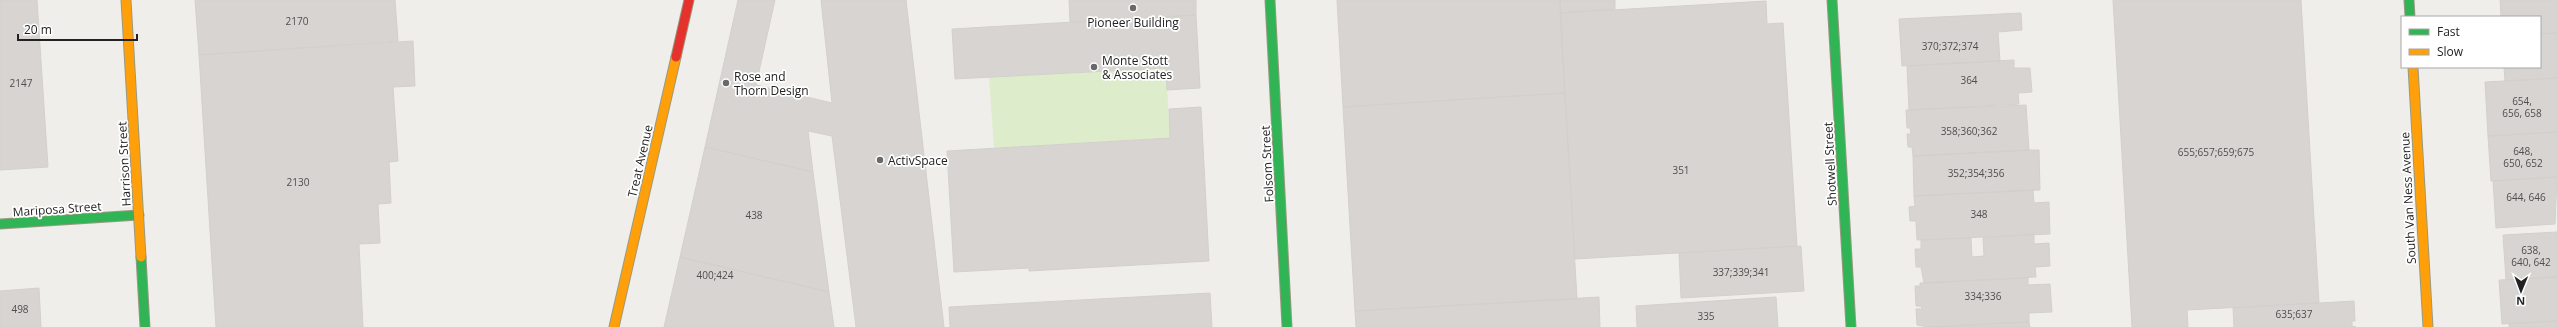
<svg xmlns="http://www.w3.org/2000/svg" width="2557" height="327" viewBox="0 0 2557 327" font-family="'Open Sans',sans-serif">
<rect width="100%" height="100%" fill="#f0eeeb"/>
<path fill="#ddeccb" d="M1166,68L1170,138L994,148L989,77Z"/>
<path fill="#d7d4d2" stroke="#d3d0cc" d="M0,0H37L48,167L0,170Z
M195,0H395L398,41L199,55Z
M738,0H775L756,85L832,103L821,0H906L944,327H856L832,136L808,131L813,172L705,147Z
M1069,0H1196V15L1070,22Z
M1337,0H1560L1565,93L1343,107Z
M1560,0H1615V9L1560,13Z
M2113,0H2301L2319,303L2187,310L2188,327H2132Z
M2500,0H2557V33L2540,34V17H2501Z
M1766,1L1767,24L1783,23L1797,246L1575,259L1560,13Z
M2021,13L2022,30L1998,32L2000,61L1902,66L1899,19Z
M1196,15L1200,88L1167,90L1166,68L955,79L952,29Z
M2557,33V78L2505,81L2504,67H2540V34Z
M413,41L415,86L393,87L398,161L389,162L391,203L378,204L380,243L359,244L363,327H216L199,55Z
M2014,60V68H2030L2032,92L2018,93L2019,104L1909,110L1907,66Z
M2557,78V132L2488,136L2485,82Z
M1565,93L1577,299L1355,311L1343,107Z
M2026,105L2029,150L1913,156L1912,147H1908L1907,134H1911L1910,128H1907L1906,110Z
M1201,107L1209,261L1029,271V268L954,272L947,151L1170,138L1169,109Z
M2557,132V177L2491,181L2488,136Z
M705,147L813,172L829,292L680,257Z
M2029,150H2039L2040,190L1914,196L1913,156Z
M2557,177L2555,224L2496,228L2493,181Z
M2033,190L2034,203L2049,202L2050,234L1917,240L1916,221H1910L1909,207L1915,206L1914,196Z
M2557,232V277L2506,280L2503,235Z
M2034,234V244L2049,243L2050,266L2035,267L2036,277L1924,283L1921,267H1916L1915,249H1921V240L1971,238L1972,257L1984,256L1983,238Z
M1801,246L1804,291L1681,298L1679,253Z
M680,257L829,292L834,327H664Z
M2557,277V321L2502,324L2499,280Z
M2028,278V285L2050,284L2052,312L2029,313V322L1928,327L1917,325L1916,309H1922L1921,306H1916L1915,286H1920V283Z
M39,288L41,327H0V291Z
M1210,293L1212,327H950L949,307Z
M1599,297L1600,327H1356L1355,311Z
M1776,297L1778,327H1637L1636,306Z
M2354,301L2355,321H2352V326L2356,327H2234L2233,308Z
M2557,321V327H2509V324Z
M2029,322L2030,327H1928Z"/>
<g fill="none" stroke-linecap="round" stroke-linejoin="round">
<g stroke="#999a82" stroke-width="11">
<path id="fast" d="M1270,0L1287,327
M1832,0L1851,327
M2409,0L2410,17
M0,224L139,215
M141,257L145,327"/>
</g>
<g stroke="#999a82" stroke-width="11">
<path id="slow" d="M126,0L141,257
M2413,67L2428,327
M614,327L676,57"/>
</g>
<g stroke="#999a82" stroke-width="11">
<path id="jam" d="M676,57L689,0"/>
</g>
<use href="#fast" stroke="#30b455" stroke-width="9"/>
<use href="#slow" stroke="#ff9f0a" stroke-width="9"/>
<use href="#jam" stroke="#e5322d" stroke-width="9"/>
</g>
<g fill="#6a6968" stroke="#fff" stroke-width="1.5">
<circle cx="1133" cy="8" r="4"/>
<circle cx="1094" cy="67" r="4"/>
<circle cx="726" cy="83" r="4"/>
<circle cx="880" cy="160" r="4"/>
</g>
<g text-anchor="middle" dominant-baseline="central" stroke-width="3.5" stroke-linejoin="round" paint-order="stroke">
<g font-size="10" fill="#4f4e4e">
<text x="297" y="21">2170</text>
<text x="1950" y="46">370;372;374</text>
<text x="1969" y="80">364</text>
<text x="21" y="83">2147</text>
<text x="2522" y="101">654,<tspan x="2522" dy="12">656, 658</tspan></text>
<text x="1969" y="131">358;360;362</text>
<text x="2523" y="151">648,<tspan x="2523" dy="12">650, 652</tspan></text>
<text x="2216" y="152">655;657;659;675</text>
<text x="1681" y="170">351</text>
<text x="1976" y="173">352;354;356</text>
<text x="298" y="182">2130</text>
<text x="2526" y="197">644, 646</text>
<text x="1979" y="214">348</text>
<text x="754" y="215">438</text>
<text x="2531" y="250">638,<tspan x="2531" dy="12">640, 642</tspan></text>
<text x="1741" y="272">337;339;341</text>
<text x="715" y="275">400;424</text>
<text x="1983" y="296">334;336</text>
<text x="20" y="309">498</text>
<text x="2294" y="314">635;637</text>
<text x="1706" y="316">335</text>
</g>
<g font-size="12" fill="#222" stroke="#fff" text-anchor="start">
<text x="1133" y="22" text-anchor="middle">Pioneer Building</text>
<text x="1102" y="60">Monte Stott<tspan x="1102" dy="14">&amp; Associates</tspan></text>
<text x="734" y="76">Rose and<tspan x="734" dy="14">Thorn Design</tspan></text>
<text x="888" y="160">ActivSpace</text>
</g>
<g font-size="12" fill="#222" stroke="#fff">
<text transform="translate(640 161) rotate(-77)">Treat Avenue</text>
<text transform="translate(124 164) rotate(-93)">Harrison Street</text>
<text transform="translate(1267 164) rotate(-93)">Folsom Street</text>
<text transform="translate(1830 164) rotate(-93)">Shotwell Street</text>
<text transform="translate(2408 198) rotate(-93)">South Van Ness Avenue</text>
<text transform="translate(57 209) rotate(-4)">Mariposa Street</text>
</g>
</g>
<rect x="2401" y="16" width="140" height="52" fill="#ffffff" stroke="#a7a7a7"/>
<rect x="2409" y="29" width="20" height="6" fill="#30b455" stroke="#a7a7a7"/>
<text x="2437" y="36" font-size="12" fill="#222222">Fast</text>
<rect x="2409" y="49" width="20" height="6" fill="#ff9f0a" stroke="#a7a7a7"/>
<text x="2437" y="56" font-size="12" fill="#222222">Slow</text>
<g transform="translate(2521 291) rotate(181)" stroke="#ffffff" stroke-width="3" paint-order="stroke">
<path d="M0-3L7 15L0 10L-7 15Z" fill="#222222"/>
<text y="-6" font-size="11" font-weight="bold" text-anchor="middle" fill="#222222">N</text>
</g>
<path d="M18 34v6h119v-6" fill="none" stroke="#222222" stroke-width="2"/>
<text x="24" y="34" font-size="12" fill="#222222" stroke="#ffffff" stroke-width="3" paint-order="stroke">20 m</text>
</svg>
